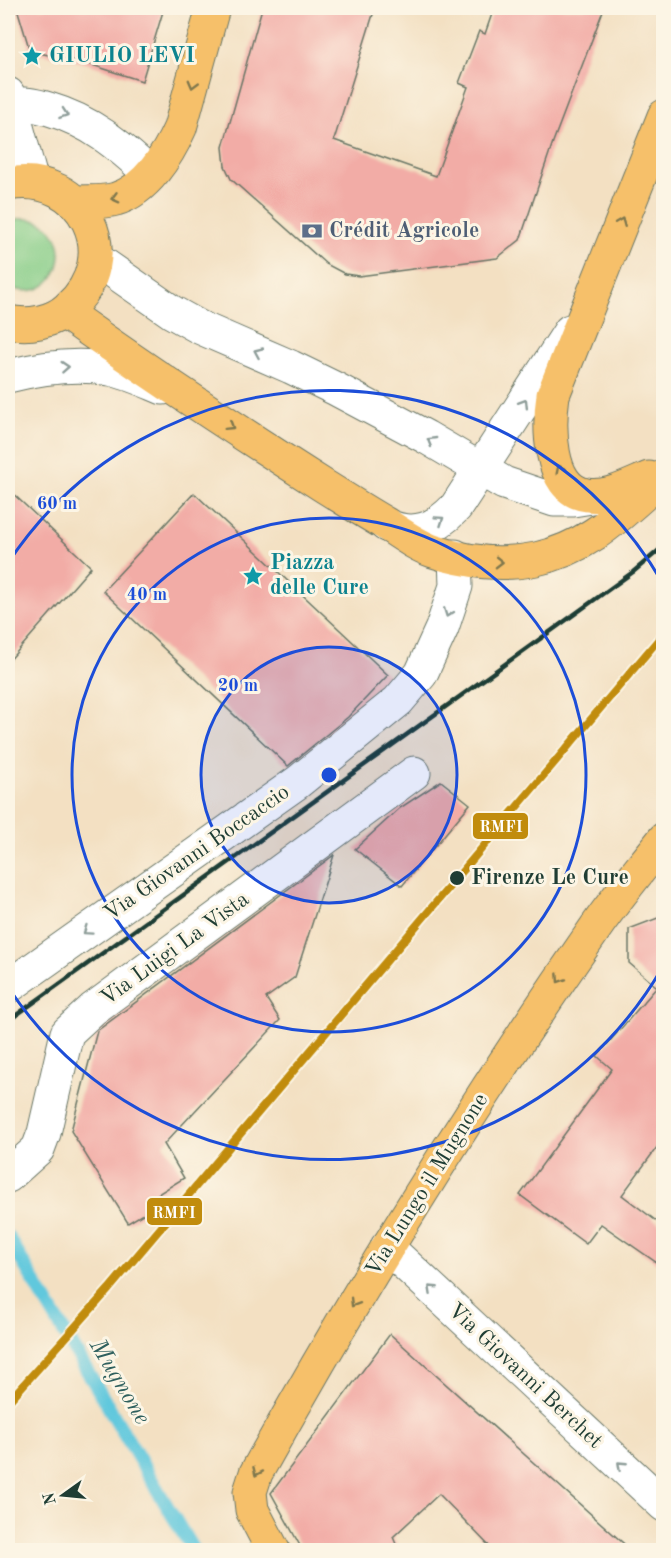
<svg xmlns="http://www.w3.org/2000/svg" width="671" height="1558" viewBox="0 0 671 1558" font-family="'Old Standard TT',serif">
<rect width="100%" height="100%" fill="#fcf5e5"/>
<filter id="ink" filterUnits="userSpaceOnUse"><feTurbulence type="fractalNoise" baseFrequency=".0167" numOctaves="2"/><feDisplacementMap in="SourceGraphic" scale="12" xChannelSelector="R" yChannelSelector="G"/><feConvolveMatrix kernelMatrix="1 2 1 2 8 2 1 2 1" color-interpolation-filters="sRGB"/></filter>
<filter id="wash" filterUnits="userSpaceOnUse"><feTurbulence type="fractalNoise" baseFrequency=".008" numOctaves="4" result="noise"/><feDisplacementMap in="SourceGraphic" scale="24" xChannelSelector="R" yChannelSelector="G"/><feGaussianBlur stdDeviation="1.35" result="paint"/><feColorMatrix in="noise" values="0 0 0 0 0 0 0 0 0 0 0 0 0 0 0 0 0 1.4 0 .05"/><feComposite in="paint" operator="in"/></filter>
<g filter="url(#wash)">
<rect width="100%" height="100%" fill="#f3e0c2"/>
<path fill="#87cd88" stroke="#53855e" stroke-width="1.5" d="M18,219C82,215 68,310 8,287V223Z"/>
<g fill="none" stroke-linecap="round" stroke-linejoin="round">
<path stroke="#60c8dd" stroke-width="14" d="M8,1237L193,1550"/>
</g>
<g id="blocks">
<path fill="#f2aca6" d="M17,8H164L142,81L86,63L30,51Z
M262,8H375L334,140L436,176L468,87L459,83L479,31L485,34L494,8H604L553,142L520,240L497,258L359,276L345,274L326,264L231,179L225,166L223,147Z
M8,489L91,567L8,662Z
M194,493L388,675L348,717L288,766L103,591Z
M441,781L470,804L402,886L355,849L400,808Z
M334,855L295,977L266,998L280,1020L164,1144L184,1178L158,1194L163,1202L128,1223L71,1131L97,1031Z
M663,916V1139L622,1195L663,1226V1267L601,1224L586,1244L520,1195L612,1069L597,1056L657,987L629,963V929Z
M390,1334L632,1551H494L439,1494L393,1537L399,1551H303L271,1493Z"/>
</g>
</g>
<g filter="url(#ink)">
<use href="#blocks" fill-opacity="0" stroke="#697666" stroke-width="1.5"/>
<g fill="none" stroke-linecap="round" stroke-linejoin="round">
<g stroke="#697666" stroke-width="35">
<path id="minor" d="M8,94L32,182
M8,105C22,102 35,105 49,109C90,121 119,145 150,174
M96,259L172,312L199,327L291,367L336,389L426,437L504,483L554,500H573L604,495
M8,376C40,368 77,363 110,369C129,373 146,381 163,388
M386,525C415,538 435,529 456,507L570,331
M8,987L298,782L398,701L421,674L442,628L456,586L455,556
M8,1176L38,1149L44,1133L67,1033L93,1009L414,773
M387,1247L664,1505"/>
</g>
<g stroke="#697666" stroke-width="35">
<path id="major" d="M8,184C84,170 126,257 68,308C52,323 28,326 8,322
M74,202C87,201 104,203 116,199C146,190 168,155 180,128L213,8
M64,312C149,373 236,430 324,486C345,499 365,512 386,524C401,534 416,545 433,551C466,562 503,566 536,559C592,547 622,512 664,476
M649,478C630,486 608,498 587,495C547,490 549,423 553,395L664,116
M273,1550L252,1510L250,1492L256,1473C359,1288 471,1107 592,933C614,900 640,870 664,839"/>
</g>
<use href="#minor" stroke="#fff" stroke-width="33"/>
<use href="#major" stroke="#f6c06b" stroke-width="33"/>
<path stroke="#1f3d34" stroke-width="4.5" d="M8,1021L565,621L633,572L664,546"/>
<g stroke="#fcf5e5" stroke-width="12">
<path id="rail-1" d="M8,1402L109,1289L664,633"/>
</g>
<use href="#rail-1" stroke="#c18c0d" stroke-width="8"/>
</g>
<defs><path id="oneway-chevron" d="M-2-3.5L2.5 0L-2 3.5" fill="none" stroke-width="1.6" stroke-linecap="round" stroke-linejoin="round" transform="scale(1.5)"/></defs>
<g stroke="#80784d">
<use href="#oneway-chevron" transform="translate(193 84) rotate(105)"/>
<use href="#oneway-chevron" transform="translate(115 198) rotate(165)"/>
<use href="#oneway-chevron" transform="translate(621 222) rotate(-68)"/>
<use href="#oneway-chevron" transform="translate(230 426) rotate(32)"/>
<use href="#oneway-chevron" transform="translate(560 469) rotate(-116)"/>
<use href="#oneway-chevron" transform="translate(499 562) rotate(1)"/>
<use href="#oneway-chevron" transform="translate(560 979) rotate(124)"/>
<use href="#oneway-chevron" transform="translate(354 1303) rotate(121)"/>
<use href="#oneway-chevron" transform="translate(257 1472) rotate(114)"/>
</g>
<g stroke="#8f9e9a">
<use href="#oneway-chevron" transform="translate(64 114) rotate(19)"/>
<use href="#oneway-chevron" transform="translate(258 352) rotate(-156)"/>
<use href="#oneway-chevron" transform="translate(65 367) rotate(-4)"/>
<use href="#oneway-chevron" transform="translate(524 403) rotate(-58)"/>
<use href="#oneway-chevron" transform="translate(431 441) rotate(-150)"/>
<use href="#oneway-chevron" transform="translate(440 520) rotate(-34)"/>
<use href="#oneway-chevron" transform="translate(448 613) rotate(111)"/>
<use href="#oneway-chevron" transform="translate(87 931) rotate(145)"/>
<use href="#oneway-chevron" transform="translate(432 1289) rotate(-137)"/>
<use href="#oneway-chevron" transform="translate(621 1465) rotate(-137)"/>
</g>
</g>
<circle cx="329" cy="775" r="128" fill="#1d4ed8" fill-opacity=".12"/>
<g fill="none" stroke="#1d4ed8" stroke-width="3">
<circle cx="329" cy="775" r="128"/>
<circle cx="329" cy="775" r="257"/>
<path d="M662 968A385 385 0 0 1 8 987M8 563A385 385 0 0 1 662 582"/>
</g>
<defs>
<g id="sight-bare" transform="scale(1.62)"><path d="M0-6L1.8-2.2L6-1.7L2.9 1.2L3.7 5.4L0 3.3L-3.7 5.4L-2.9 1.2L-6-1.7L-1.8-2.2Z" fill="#0f9aa8" stroke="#fcf5e5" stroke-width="2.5" paint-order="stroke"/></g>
<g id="bank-bare" transform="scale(1.62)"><path d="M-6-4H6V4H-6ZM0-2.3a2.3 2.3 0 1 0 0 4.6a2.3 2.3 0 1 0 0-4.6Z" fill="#5c6f8a" stroke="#fcf5e5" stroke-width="2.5" paint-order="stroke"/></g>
</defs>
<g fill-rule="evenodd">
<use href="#sight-bare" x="32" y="56"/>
<use href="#bank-bare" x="312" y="231"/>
<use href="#sight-bare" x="253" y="576"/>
</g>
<circle fill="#1f3d34" stroke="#fcf5e5" stroke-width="2" cx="457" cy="878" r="8"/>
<g text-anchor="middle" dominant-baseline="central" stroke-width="6" stroke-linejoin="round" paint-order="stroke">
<g font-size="22" font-weight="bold" fill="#0d838f" stroke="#fcf5e5" text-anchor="start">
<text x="49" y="56">GIULIO LEVI</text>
<text x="270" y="563">Piazza<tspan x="270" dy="25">delle Cure</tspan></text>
</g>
<g font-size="22" font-weight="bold" fill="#4e5e75" stroke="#fcf5e5" text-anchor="start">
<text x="329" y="231">Crédit Agricole</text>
</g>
<g font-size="22" fill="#1f3d34" stroke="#fcf5e5">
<text transform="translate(197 853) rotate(-35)">Via Giovanni Boccaccio</text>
<text transform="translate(175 949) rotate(-36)">Via Luigi La Vista</text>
<text transform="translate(427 1185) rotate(-58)">Via Lungo il Mugnone</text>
<text transform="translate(525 1376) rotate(43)">Via Giovanni Berchet</text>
</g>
<g font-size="22" font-weight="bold" fill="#1f3d34" stroke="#fcf5e5" text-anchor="start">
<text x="471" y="878">Firenze Le Cure</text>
</g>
<g font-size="24" font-style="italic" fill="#2f605e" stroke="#fcf5e5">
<text transform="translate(119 1382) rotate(59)">Mugnone</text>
</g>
</g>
<circle cx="329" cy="775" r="9" fill="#1d4ed8" stroke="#fcf5e5" stroke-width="3"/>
<g font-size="18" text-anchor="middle" font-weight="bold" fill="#1d4ed8" stroke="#fcf5e5" stroke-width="6" stroke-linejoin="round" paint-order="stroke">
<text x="57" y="509">60 m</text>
<text x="147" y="600">40 m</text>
<text x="238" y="691">20 m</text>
</g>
<g stroke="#fcf5e5" stroke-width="2">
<rect x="472" y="812" width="57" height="28" rx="6" fill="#c18c0d"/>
<rect x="146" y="1197" width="57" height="29" rx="6" fill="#c18c0d"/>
</g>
<g font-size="16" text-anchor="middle" font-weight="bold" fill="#fff">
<text x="501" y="832">RMFI</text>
<text x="174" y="1218">RMFI</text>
</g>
<rect width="671" height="1558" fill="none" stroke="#fcf5e5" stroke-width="30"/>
<g transform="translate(63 1495) rotate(255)" stroke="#fcf5e5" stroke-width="4.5" paint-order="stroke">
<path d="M0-4.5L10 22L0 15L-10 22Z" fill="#1f3d34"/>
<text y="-9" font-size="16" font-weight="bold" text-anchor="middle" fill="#1f3d34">N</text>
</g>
</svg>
